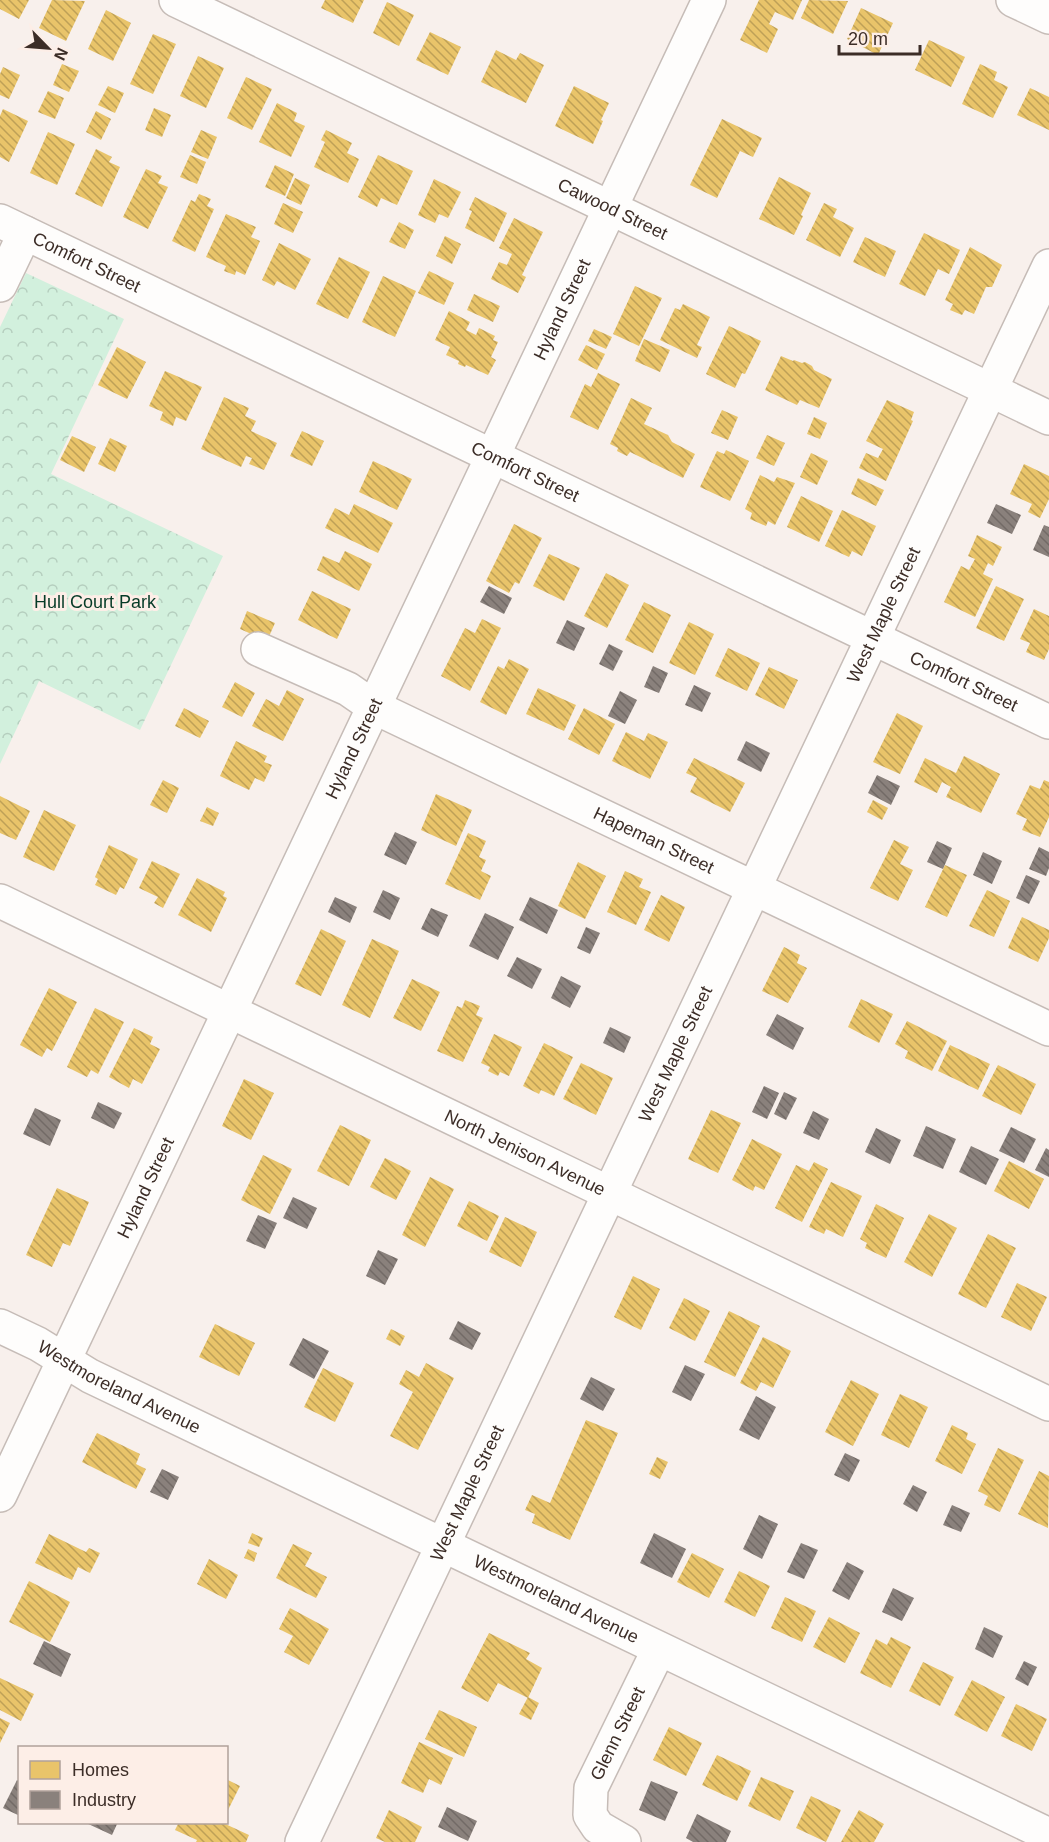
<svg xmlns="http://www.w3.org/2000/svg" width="1049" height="1842" viewBox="0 0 1049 1842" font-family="Arial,sans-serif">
<defs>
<pattern id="park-crowns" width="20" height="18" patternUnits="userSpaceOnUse" patternTransform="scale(1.5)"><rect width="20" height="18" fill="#d2f0dd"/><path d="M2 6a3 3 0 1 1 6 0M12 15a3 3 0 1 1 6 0" fill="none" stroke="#b5cebe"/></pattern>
<pattern id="homes-back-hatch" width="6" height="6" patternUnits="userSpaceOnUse" patternTransform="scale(1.5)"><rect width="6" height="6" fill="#e9c46a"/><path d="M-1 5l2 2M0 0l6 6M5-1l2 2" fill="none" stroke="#bea057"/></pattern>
<pattern id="industry-back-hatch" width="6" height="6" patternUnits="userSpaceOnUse" patternTransform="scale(1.5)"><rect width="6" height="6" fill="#8a817c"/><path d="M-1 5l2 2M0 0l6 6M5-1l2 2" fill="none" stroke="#726a66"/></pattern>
</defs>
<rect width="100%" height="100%" fill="#f8f0ec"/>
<path fill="url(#park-crowns)" d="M26,273L124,319L51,474L223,556L140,730L39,681L0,764V327Z"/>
<path fill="url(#homes-back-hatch)" d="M0,0H29L19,19L0,9Z
M52,0L85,1L66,41L39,28Z
M325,0H364L353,23L321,8Z
M759,0H802L793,20L775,12L769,24L778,29L767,53L740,40Z
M809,0L848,1L833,34L801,18Z
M387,2L414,15L399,46L373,33Z
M861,8L893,23L878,55L847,39Z
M106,10L131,23L113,61L88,49Z
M430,32L461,47L448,75L416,60Z
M153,34L176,44L153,94L130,84Z
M929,40L965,57L951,87L915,70Z
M496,50L516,60L520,53L544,65L526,103L481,82Z
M198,56L224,68L206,108L180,96Z
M62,64L79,71L69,92L53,85Z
M980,64L997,72L994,80L1008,87L993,118L962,104Z
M3,67L20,75L9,99L0,95V74Z
M246,77L272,89L252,130L227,118Z
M108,86L124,93L115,113L98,105Z
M574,86L609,103L601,120L603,121L593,144L555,126Z
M1030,88L1049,97V130L1017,115Z
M48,91L64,98L55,119L38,112Z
M277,103L297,113L294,121L305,126L291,157L259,142Z
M154,108L171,115L162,137L145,130Z
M3,109L28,121L9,162L0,157V116Z
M96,111L111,119L101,140L86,132Z
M722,119L762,138L753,157L740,151L717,198L690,185Z
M201,130L217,137L208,159L191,152Z
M326,130L352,143L347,153L359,159L348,183L314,167L325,142L321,140Z
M48,132L75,144L57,185L30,173Z
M96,149L112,157L109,162L120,167L102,207L75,194Z
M190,155L206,162L197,184L180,177Z
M378,155L413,171L397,205L381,198L377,207L358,197Z
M275,165L294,174L285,196L265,187Z
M146,169L162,176L158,183L168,187L148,229L123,217Z
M779,177L811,193L801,215L803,216L794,235L759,219Z
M295,178L310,185L301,205L286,198Z
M434,179L461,192L448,218L439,214L435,223L418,215Z
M199,194L211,199L207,206L214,209L195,252L172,241L191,200L195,202Z
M475,197L507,213L494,242L465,228L472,211L469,210Z
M283,203L303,212L293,233L274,224Z
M824,203L837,209L833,217L854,228L840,257L806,240Z
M226,214L256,227L251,237L260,241L245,275L236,271L235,275L224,271L226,266L206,257Z
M514,218L543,232L522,275L526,277L518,293L491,279L499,262L507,265L512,254L499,248Z
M399,222L414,230L405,249L389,242Z
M924,233L960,250L949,274L938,269L925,296L899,284Z
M445,236L461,244L452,264L436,256Z
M865,237L896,251L885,277L853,262Z
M279,243L311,259L295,290L277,281L274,286L262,280Z
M970,247L1002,265L992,287H986L974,314L965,310L962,315L950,310L953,304L945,300Z
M339,257L370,272L348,319L316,304Z
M429,271L454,283L444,305L418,293Z
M383,276L416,291L395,337L362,322Z
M635,286L662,298L639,346L613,334Z
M474,294L500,306L493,322L467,310Z
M683,304L710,317L697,345L702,347L697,358L660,340L675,308L680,310Z
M449,311L470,322L466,330L476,335L479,328L495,336L493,340L498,342L491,357L496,360L488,375L466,365L465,367L458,364L459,361L446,355L450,347L435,340Z
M729,326L761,341L745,374L742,373L735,388L706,374Z
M594,329L612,337L606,349L588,341Z
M644,339L670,350L660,372L635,361Z
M586,345L605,354L597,370L578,360Z
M117,347L146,362L127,399L98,385Z
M781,356L793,361L794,360L802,363L805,362L812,366L814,370L832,379L819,408L800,400L797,405L765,390Z
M165,371L202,387L186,421L176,417L173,426L160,420L163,412L149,406Z
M598,373L620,384L598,430L570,417L585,384L591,387Z
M224,397L249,408L245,416L256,421L251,431L277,443L264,470L249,464L252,458L246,456L241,467L201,449Z
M631,398L652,408L644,424L668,435L672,442L695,454L683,478L630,452L627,456L617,451L618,448L610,444Z
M887,400L914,412L911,420L913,421L886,481L859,468L866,453L878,458L883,449L866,441Z
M722,410L738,417L728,440L711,433Z
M814,417L827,423L820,439L807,434Z
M302,431L324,441L312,466L290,456Z
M767,435L785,443L774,466L756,458Z
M72,436L96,447L84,472L60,460Z
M110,438L127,446L115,472L98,464Z
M726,450L749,461L730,501L700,487L717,451L724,454Z
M811,453L828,461L817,485L800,477Z
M373,461L412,479L397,510L359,492Z
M1024,464L1049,476V499L1040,518L1028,512L1032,504L1010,494Z
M760,475L774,482L777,477L795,483L775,525L768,521L766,526L750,519L752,513L745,509Z
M858,478L884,490L876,506L851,494Z
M801,496L833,511L819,542L787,527Z
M354,504L393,523L378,553L325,528L335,508L349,515Z
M842,510L876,526L862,556L852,551L849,557L825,546Z
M514,524L542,538L519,584L515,582L509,593L486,581Z
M977,535L1002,547L993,566L988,563L983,574L993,579L975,617L944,602L961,566L969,570L975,559L968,556Z
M345,551L372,564L359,591L317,570L323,556L339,563Z
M549,554L580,568L564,601L533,586Z
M606,573L629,585L607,628L584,616Z
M996,586L1024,599L1004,641L976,628Z
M312,591L351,609L337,639L298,620Z
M644,602L671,615L653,653L625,640Z
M1034,609L1049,616V649L1044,660L1026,652L1030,643L1020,639Z
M247,611L275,623L267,641L240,629Z
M482,619L501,628L470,691L441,676L465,628L475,633Z
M689,622L714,634L695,675L669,663Z
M728,648L760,663L747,691L715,676Z
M509,659L529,669L506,715L480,702L498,666L504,669Z
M769,667L798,680L784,709L755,695Z
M235,682L255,693L242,717L222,707Z
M538,688L576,705L564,731L526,714Z
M287,690L304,699L283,741L252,726L266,699L279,706Z
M184,708L209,721L200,738L175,726Z
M584,708L615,724L599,755L568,739Z
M897,713L923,726L900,774L873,762Z
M626,732L644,741L648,733L668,742L650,779L612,761Z
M236,741L267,756L264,762L272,765L264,782L255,778L249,790L220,776Z
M964,756L1000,774L981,813L946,797L951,787L942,782L937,793L914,782L925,758L956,773Z
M694,758L745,783L730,812L690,792L697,778L686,773Z
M163,780L179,788L167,813L150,805Z
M1044,780L1049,782V817L1040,837L1022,830L1027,819L1016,814L1030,785L1040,789Z
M436,794L472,810L456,846L421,830Z
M0,796L30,811L16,840L0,833Z
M873,800L888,808L882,820L867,812Z
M207,807L219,813L213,826L200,821Z
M44,810L76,825L54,871L23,857Z
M468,833L486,841L479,857L486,860L481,871L491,876L480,900L445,884Z
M894,840L909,847L900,864L913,870L898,901L870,888Z
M109,845L138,859L124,889L120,887L116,895L95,885L98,879L95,877Z
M152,861L180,874L163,908L154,903L158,897L139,888Z
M578,862L606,876L585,919L558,906Z
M945,865L967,875L947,917L925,907Z
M625,871L643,879L639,887L651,892L636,925L607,912Z
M197,878L225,892L223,896L227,898L211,932L178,915Z
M987,890L1010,901L994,937L969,926Z
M661,895L685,907L669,942L644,930Z
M1022,917L1049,930V938L1038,962L1008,948Z
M321,929L346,941L321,996L295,984Z
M372,939L399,951L370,1018L342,1005Z
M784,947L800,955L797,963L807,968L788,1003L762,991Z
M412,979L440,992L421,1031L393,1018Z
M49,988L77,1002L52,1051L47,1048L42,1057L20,1045Z
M861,999L893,1014L879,1043L848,1027Z
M465,1000L480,1006L476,1015L483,1018L463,1062L437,1051L457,1006L462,1008Z
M95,1008L124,1022L98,1074L91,1070L87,1077L67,1067Z
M907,1021L947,1041L932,1071L905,1058L908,1051L895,1044Z
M134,1028L153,1037L150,1044L160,1049L142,1084L133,1079L129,1088L109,1077Z
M494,1034L522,1047L509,1076L500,1072L498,1076L488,1071L490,1067L481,1063Z
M544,1043L573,1057L554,1096L541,1090L539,1094L523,1086Z
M950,1045L990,1064L978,1090L938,1071Z
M581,1063L613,1078L596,1115L563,1099Z
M998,1065L1036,1084L1021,1115L982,1096Z
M244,1079L274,1093L251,1140L222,1126Z
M711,1110L741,1123L718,1173L688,1159Z
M340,1125L371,1140L349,1186L317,1171Z
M752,1139L782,1154L764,1190L755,1186L753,1191L732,1180Z
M263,1155L292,1169L270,1214L241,1200Z
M385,1158L411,1171L396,1200L370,1187Z
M1009,1161L1044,1179L1029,1209L994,1191Z
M814,1162L828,1169L802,1222L775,1208L796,1165L809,1171Z
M430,1177L454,1189L425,1247L402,1235Z
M831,1182L862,1196L843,1237L826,1229L824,1234L809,1227Z
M57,1188L89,1202L70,1246L63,1243L52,1267L26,1255Z
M469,1201L499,1216L487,1241L457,1226Z
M876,1204L904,1218L886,1258L865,1248L867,1243L860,1239Z
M929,1214L957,1228L932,1277L904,1262Z
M505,1217L537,1232L521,1267L489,1252Z
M988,1234L1016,1248L986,1308L958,1294Z
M633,1276L660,1289L641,1330L614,1317Z
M1017,1283L1047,1297L1031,1331L1001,1317Z
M684,1298L710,1311L695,1341L669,1328Z
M729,1311L760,1326L735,1377L704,1362Z
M215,1324L255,1343L239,1376L199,1357Z
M391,1329L405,1336L400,1346L386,1339Z
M763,1337L791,1351L773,1388L761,1382L756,1391L740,1383Z
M426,1363L454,1378L418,1450L390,1436L413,1392L399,1384L406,1370L419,1377Z
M323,1368L354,1383L335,1422L304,1407Z
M851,1380L879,1394L853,1446L825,1432Z
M900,1394L928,1407L909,1448L881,1435Z
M586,1420L618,1433L570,1540L532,1523L535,1514L525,1510L532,1495L550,1503Z
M952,1425L968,1433L966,1439L976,1444L962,1474L935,1461Z
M97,1433L140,1454L136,1464L146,1469L136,1489L82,1462Z
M998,1448L1024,1460L1000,1512L984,1505L988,1496L978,1491Z
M657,1457L668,1462L660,1479L649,1474Z
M1039,1471L1049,1476L1048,1528L1018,1514Z
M252,1533L263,1538L259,1547L248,1543Z
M49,1534L86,1552L89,1548L100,1553L90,1573L78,1567L72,1580L35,1563Z
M293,1544L312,1553L305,1566L327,1577L316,1598L276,1578Z
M248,1549L257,1553L254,1562L244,1558Z
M692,1553L724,1569L709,1598L677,1582Z
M209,1559L238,1575L226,1599L197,1584Z
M739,1571L770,1586L755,1617L724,1602Z
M29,1581L70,1602L50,1642L9,1622Z
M785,1597L816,1611L802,1642L771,1628Z
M290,1608L329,1629L309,1665L284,1652L293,1636L279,1629Z
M829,1617L860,1633L845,1663L813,1647Z
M489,1633L530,1653L526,1659L542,1668L528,1698L498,1683L488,1702L461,1688Z
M891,1637L911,1647L891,1688L860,1673L876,1639L887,1645Z
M923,1662L954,1677L940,1706L909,1691Z
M0,1678L34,1694L21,1721L0,1710Z
M972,1680L1005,1697L987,1732L954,1715Z
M528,1697L539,1703L531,1720L519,1714Z
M1016,1704L1047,1719L1032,1751L1001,1736Z
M439,1710L477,1727L464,1757L425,1739Z
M0,1718L10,1723L0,1743Z
M669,1727L702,1743L686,1776L653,1760Z
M419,1742L453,1758L441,1785L429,1779L423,1793L401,1783Z
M717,1755L751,1771L737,1801L702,1785Z
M761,1777L794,1791L780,1821L748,1806Z
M226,1779L240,1786L226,1814Z
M811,1796L841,1810L826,1842L796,1828Z
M389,1810L422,1827L415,1842H385L376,1838Z
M859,1810L884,1824L874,1842H841Z
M179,1822H221L249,1835L246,1842H196L197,1840L175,1830Z"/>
<path fill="url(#industry-back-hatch)" d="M996,504L1021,515L1012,534L987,523Z
M1044,525L1049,527V557L1033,550Z
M489,586L512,598L504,614L480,602Z
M567,620L585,628L574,651L556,643Z
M609,644L623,651L613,671L599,664Z
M653,666L668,673L659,693L644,687Z
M694,685L711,693L702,712L685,705Z
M620,691L637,700L625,724L608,716Z
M746,741L770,753L761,772L737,760Z
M877,775L900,786L891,805L868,793Z
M395,832L417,842L406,865L384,855Z
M937,841L952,848L943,869L927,862Z
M1039,847L1049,852V868L1046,876L1029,869Z
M983,852L1002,861L992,884L973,875Z
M1026,875L1040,881L1029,904L1016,898Z
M383,890L400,898L390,920L373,912Z
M335,897L357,907L350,923L328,912Z
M530,897L558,910L547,934L519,920Z
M431,908L448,915L438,937L421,929Z
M485,913L514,927L498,960L469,946Z
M586,927L600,933L590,954L577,948Z
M517,957L542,969L532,989L507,976Z
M561,976L581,986L570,1008L551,998Z
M777,1014L804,1028L793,1050L766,1035Z
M610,1027L631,1037L624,1053L603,1043Z
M764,1086L779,1093L767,1119L752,1112Z
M784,1092L797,1098L786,1120L774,1114Z
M98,1102L122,1113L114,1129L91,1118Z
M35,1108L61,1120L50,1146L23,1134Z
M813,1111L829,1119L819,1140L803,1133Z
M926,1126L956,1139L943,1169L913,1156Z
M1011,1127L1036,1139L1024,1163L999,1151Z
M876,1128L901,1140L890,1164L865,1152Z
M971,1146L999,1159L986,1185L959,1172Z
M1046,1148L1049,1150V1177L1035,1170Z
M293,1197L317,1208L307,1229L283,1218Z
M258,1215L277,1223L265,1249L246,1241Z
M378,1250L398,1259L385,1285L366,1276Z
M458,1321L481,1333L472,1350L449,1339Z
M303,1338L329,1351L314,1379L289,1365Z
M685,1365L705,1374L691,1401L672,1392Z
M591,1377L615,1389L603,1411L580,1399Z
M756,1396L776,1407L759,1440L739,1430Z
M845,1453L860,1460L849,1482L834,1475Z
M162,1469L179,1477L168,1500L150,1492Z
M913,1485L927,1492L917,1512L903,1504Z
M952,1505L970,1513L961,1532L943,1525Z
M759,1515L778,1524L762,1559L743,1549Z
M654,1533L686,1549L672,1578L640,1563Z
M801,1543L818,1550L804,1579L787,1572Z
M847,1562L864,1571L849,1600L832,1591Z
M893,1588L914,1598L902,1621L882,1612Z
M984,1627L1003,1636L993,1658L975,1649Z
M44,1641L71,1654L61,1677L33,1664Z
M1024,1661L1037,1667L1028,1686L1015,1679Z
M17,1780L20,1782V1816L3,1808Z
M651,1781L678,1792L665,1821L639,1810Z
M447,1807L477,1821L468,1841L438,1827Z
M697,1814L731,1831L726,1842H693L686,1838Z
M84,1822H118L112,1835Z"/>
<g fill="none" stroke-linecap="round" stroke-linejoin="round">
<g stroke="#c6bcb7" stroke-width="36">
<g id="street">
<path id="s1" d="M176,0L1049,418"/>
<path d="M1013,0L1049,17"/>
<path id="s2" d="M0,221L1049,722"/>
<path d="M0,285L25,233"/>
<path id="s3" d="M258,649L348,689L374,707L1049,1029"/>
<path id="s4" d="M0,901L1049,1404"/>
<path id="s5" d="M0,1326L38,1344L90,1376L1049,1835"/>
<path id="s6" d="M0,1495L709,0"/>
<path id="s7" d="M302,1842L1049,266"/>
<path id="s8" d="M624,1842L598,1827L590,1815L591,1788L659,1649"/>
</g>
</g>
<use href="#street" stroke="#fefdfc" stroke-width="33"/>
</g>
<g text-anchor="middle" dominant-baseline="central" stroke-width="6" stroke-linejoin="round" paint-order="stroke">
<g font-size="18" fill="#3c2d27" stroke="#fdeee7">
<text stroke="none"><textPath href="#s1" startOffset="484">Cawood Street</textPath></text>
<text stroke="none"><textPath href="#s2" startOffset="96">Comfort Street</textPath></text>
<text stroke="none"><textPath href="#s6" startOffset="1312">Hyland Street</textPath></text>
<text stroke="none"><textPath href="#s2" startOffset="582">Comfort Street</textPath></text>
<text stroke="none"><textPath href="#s7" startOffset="1358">West Maple Street</textPath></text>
<text stroke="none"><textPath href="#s2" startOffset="1068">Comfort Street</textPath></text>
<text stroke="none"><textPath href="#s6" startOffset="826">Hyland Street</textPath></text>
<text stroke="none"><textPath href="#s3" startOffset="440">Hapeman Street</textPath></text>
<text stroke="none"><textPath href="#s7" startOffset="872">West Maple Street</textPath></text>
<text stroke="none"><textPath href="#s4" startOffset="582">North Jenison Avenue</textPath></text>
<text stroke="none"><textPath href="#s6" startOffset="340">Hyland Street</textPath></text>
<text stroke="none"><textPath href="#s5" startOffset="134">Westmoreland Avenue</textPath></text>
<text stroke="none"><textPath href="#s7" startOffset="386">West Maple Street</textPath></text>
<text stroke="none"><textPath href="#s5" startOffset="620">Westmoreland Avenue</textPath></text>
<text stroke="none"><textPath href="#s8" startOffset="132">Glenn Street</textPath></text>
</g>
<g font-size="18" fill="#063b27" stroke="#fdeee7">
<text x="95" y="602">Hull Court Park</text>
</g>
</g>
<rect x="18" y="1746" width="210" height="78" fill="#fdeee7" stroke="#b0a19a" stroke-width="1.5"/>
<rect x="30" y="1761" width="30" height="18" fill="#e9c46a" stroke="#b0a19a" stroke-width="1.5"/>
<text x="72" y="1776" font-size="18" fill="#3c2d27">Homes</text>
<rect x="30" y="1791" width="30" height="18" fill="#8a817c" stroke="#b0a19a" stroke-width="1.5"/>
<text x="72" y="1806" font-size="18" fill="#3c2d27">Industry</text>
<g transform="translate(48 48) rotate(115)" stroke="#fdeee7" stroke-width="4.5" paint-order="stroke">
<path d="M0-4.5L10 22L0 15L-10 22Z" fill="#3c2d27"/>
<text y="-9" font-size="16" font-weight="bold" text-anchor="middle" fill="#3c2d27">N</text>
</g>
<path d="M839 45v9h81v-9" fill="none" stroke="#3c2d27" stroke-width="3"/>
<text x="848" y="45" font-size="18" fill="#3c2d27" stroke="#fdeee7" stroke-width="4.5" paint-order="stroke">20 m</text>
</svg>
